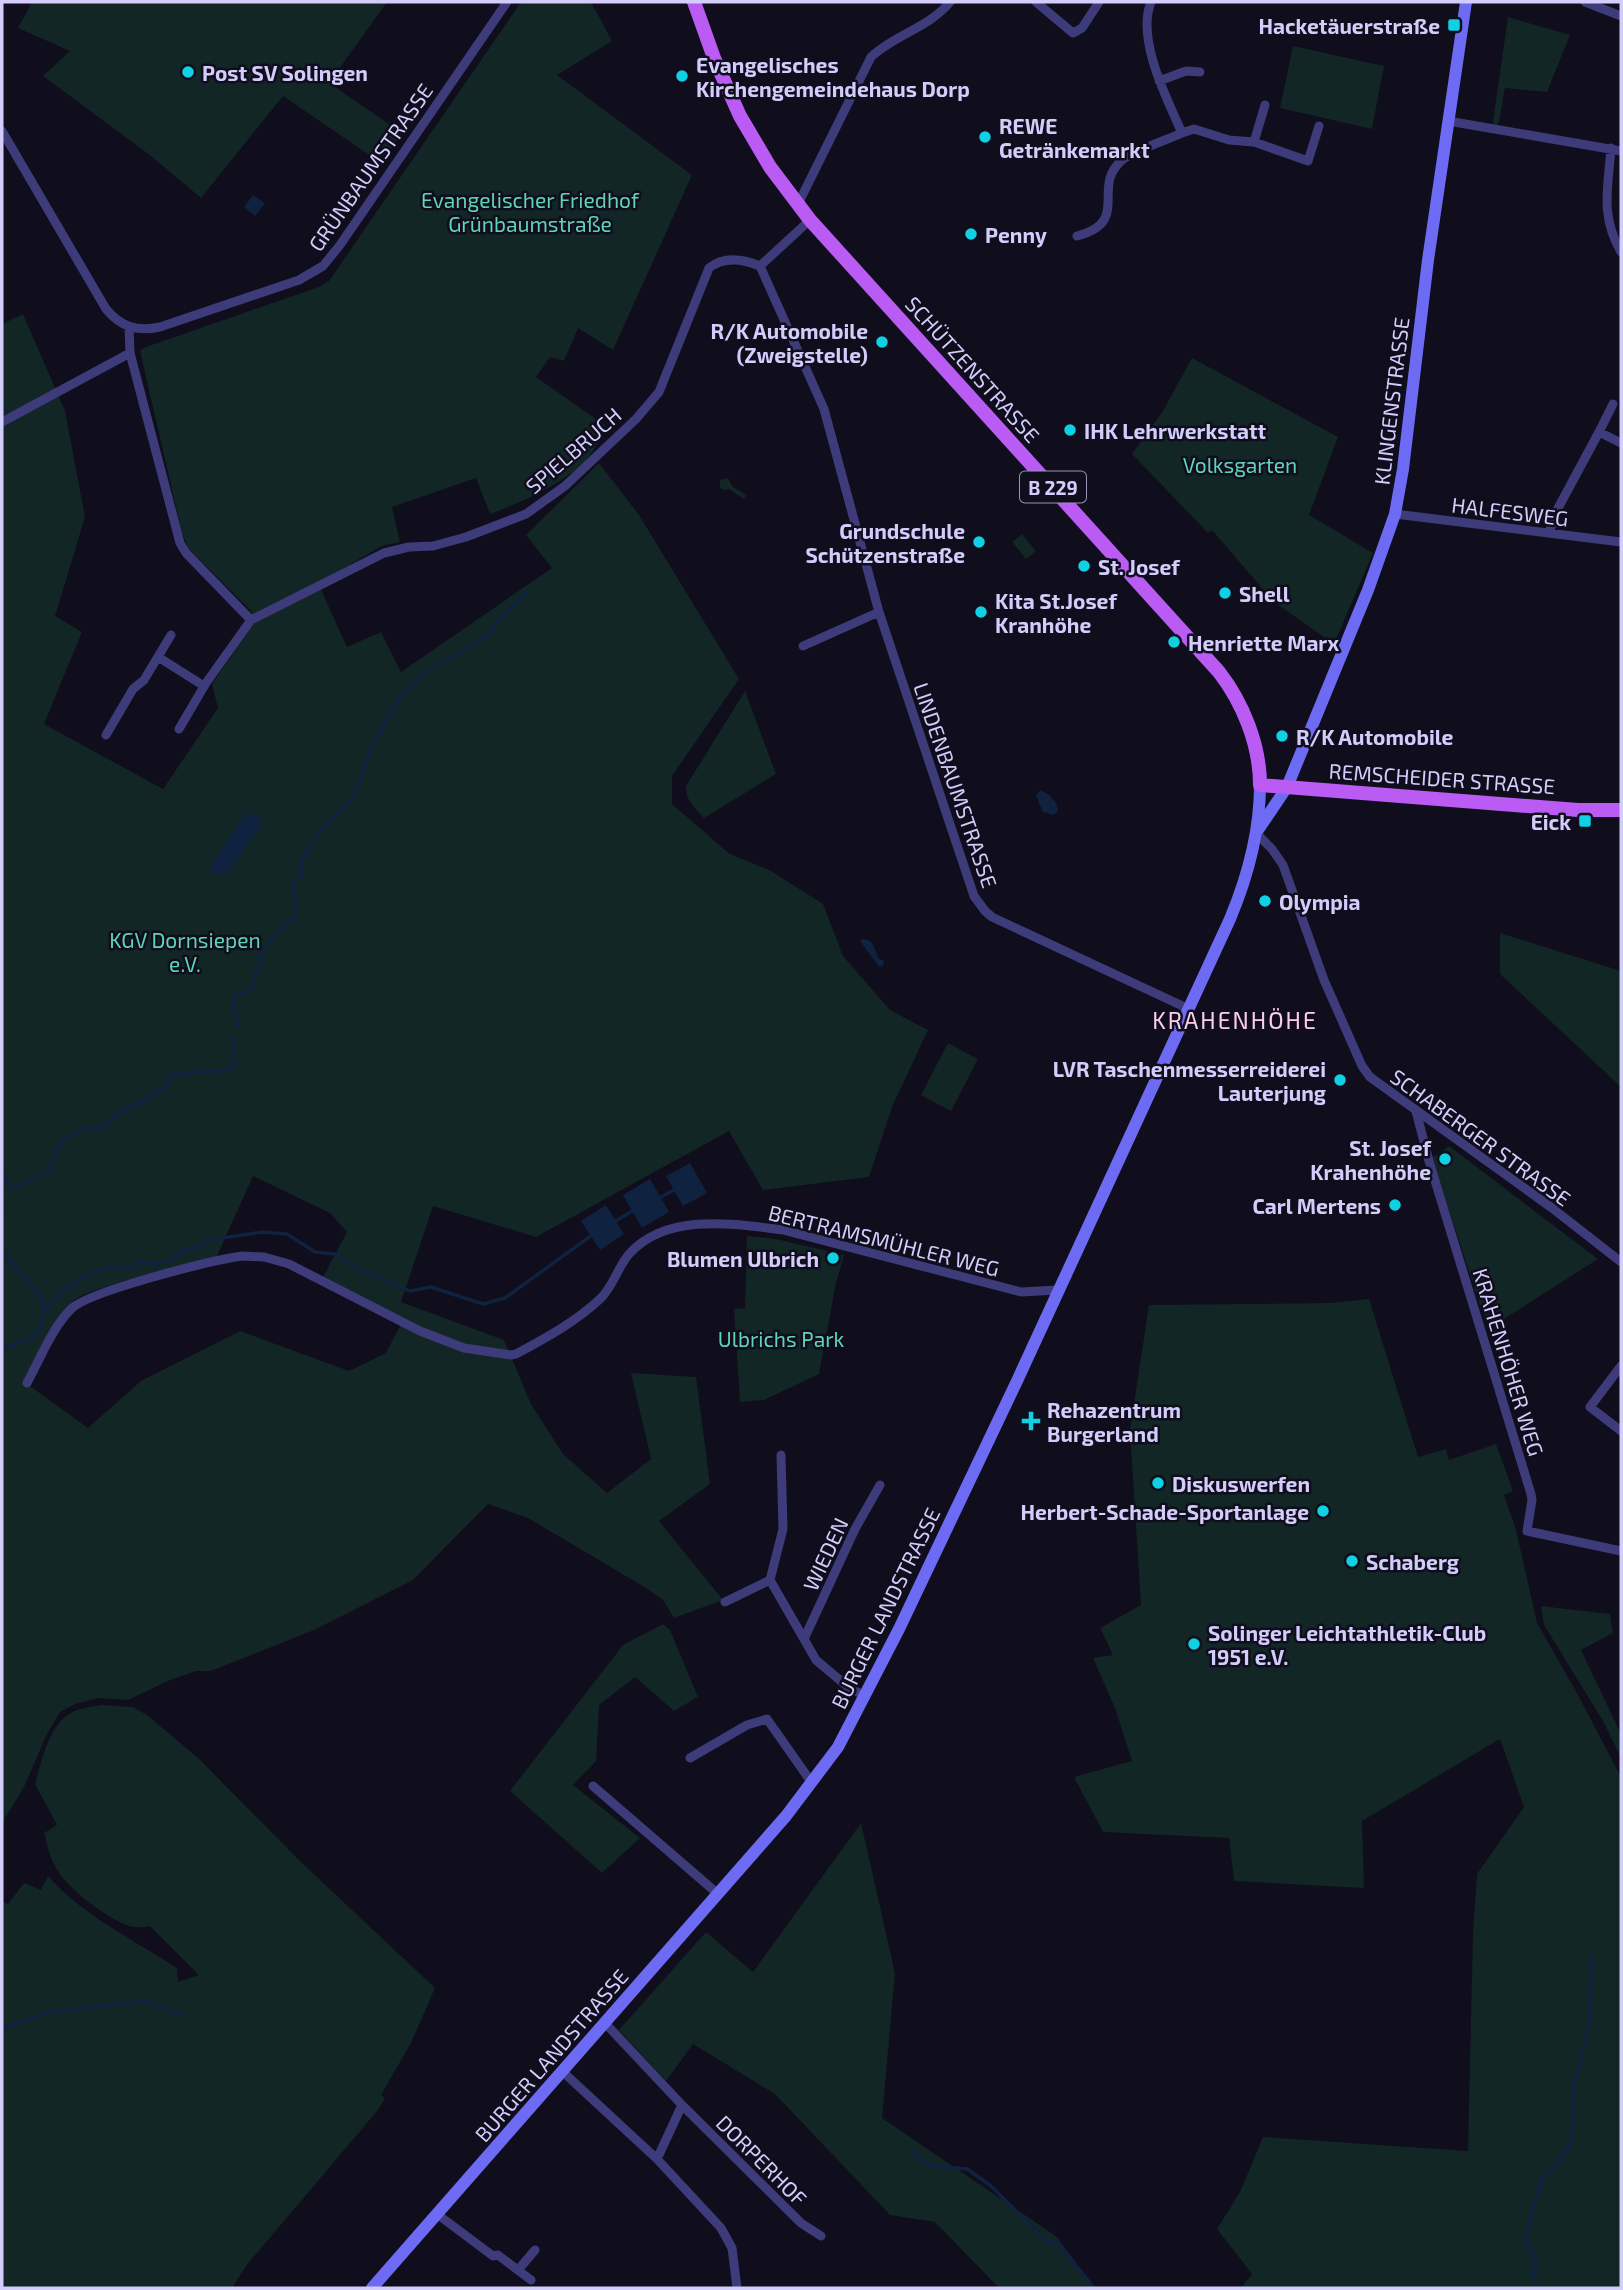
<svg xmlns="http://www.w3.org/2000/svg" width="1623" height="2290" viewBox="0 0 1623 2290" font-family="'Exo 2',sans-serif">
<rect width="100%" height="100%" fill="#100d1d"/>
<path fill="#112625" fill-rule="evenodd" d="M32,2H387L329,83L402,133L381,163L283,96L201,198L147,153L43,76L70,51L18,28Z
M521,2H591L612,41L557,75L692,175L613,350L578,328L564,361L550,357L536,377L606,426C601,434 598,443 593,451C575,479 521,503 490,514L476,478L392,507L400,542L382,546L318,583L347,647L381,632L401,672L552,568L526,535L599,463L639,515L739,679L672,776V804L730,854L771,871L823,904L843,956L890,1010L928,1030L892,1107L869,1177L763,1190L729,1131L536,1237L433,1206L401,1302L504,1340L531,1404L563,1454L607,1493L651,1459L631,1373L696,1377L710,1484L659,1521L723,1600L674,1618L663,1600L646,1588L528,1518L488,1504L413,1580L314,1630L211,1671H196L170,1680L128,1700L99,1698L75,1704L60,1712L47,1734L24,1787L2,1823V324L23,314L65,411L85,517L55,616L82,632L44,724L163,789L218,708L212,684L254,623L251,611L189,549L182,533L140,351L143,348L319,287L329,281ZM253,1176L330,1213L347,1232L323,1277L403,1320L386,1353L349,1371L240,1331L141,1381L88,1428L23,1381C37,1358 52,1320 72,1302C89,1286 188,1265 216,1258Z
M1508,17L1570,35L1547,92L1505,88L1499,122L1494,129L1493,121Z
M1293,46L1384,66L1372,129L1280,108Z
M1192,358L1338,437L1309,515L1373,553L1334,644L1274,602L1212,530L1208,533L1132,454L1163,411Z
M728,478L732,486L746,495L744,499L729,489L724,490L720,488V480Z
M1022,534L1036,551L1026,559L1012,542Z
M745,691L776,774L704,818C695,808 685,800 686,786Z
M1500,933L1621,971V1087L1500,974Z
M948,1043L978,1059L951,1111L921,1095Z
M1449,1146L1598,1259L1490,1328L1480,1305L1432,1158Z
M747,1236L776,1239L844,1255L836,1283L819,1374L764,1400L740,1402L734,1309L745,1308Z
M1369,1299L1418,1457L1446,1449L1449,1460L1496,1444L1513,1491L1504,1495L1516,1530L1537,1623L1577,1693L1621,1777V2288H1241L1252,2274L1217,2229L1240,2192L1263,2137L1468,2151L1473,1933L1477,1874L1524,1807L1500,1739L1362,1821L1364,1888L1234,1881L1229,1838L1103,1832L1074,1777L1132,1761L1115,1708L1093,1658L1113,1655L1100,1628L1141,1605L1130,1430L1149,1305L1331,1303Z
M1541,1606L1610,1614L1613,1633L1581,1650L1621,1734V1758L1603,1721L1544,1625Z
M663,1624L670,1630L698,1697L674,1711L635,1677L599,1705L596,1761L573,1785L640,1838L602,1873L510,1791L623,1645Z
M102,1705L133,1707L147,1715L199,1759L302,1863L435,1988L411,2043L381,2095L385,2098L378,2110L246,2266L232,2288H2V1901L8,1904L24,1883L41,1890L48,1876C81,1914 134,1940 177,1968L178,1982L199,1975L150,1926C145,1927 138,1928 134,1927C111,1923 63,1886 54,1864C49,1855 47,1843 44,1833L57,1825L35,1784C41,1764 47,1732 65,1717C75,1708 90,1707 102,1705Z
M861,1823L895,1973L882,2118L1057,2237L1094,2288H999L935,2222L890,2215L775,2094L693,2044L666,2081L619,2030L706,1932L753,1972Z"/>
<path fill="#0f223f" d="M253,195L265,203L255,216L244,207Z
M1040,790C1050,794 1057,801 1058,811L1054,815L1043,812L1036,796Z
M249,813L258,816L261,822C259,833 255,834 249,842C238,855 234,879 211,872V866L241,819Z
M862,939C875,939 874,950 879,959L884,961L883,966L879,967L860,941Z
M690,1163L707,1193L683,1206L666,1176Z
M650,1179L669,1212L642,1228L623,1195Z
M606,1205L624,1234L600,1250L581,1221Z"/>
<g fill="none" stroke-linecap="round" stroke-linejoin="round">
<path stroke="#0f223f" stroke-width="3.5" d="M238,1027L234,1008V996L251,990L255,983L254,975L263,963L259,955L273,937L295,917L294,882L302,875L300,864C305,856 309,848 314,841C323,826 338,814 349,801C358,791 362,774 366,762C380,730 391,705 416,680C432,663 490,644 496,623L526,594
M2,1175L14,1188L45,1174L50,1168L60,1142L82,1129L105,1127L125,1108L137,1105L163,1088L172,1075C191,1071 209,1072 229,1070L234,1061L235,1038
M657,1199L674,1190
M2,1203V1208
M614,1222L634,1210
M2,1250L43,1300V1310
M2,1349L31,1338L40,1327L44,1309L79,1279L109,1267L131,1268L141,1262L154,1264L168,1262L185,1249L199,1247L209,1240L262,1232L287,1234L315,1252L336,1254L357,1269L410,1291L431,1287L483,1304L505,1298L592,1235
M2,2029L46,2013L146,2001L181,2014
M911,2152L931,2166L967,2169L991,2186L1046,2241L1059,2244L1094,2288
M1536,2288L1533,2270L1537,2261L1525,2242L1535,2200L1539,2195L1540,2181L1556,2166L1572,2141L1573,2090L1589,2024L1592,1955"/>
<path stroke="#3d3b79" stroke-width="9" d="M1036,2L1073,33L1082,28L1099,2
M1151,2C1136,39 1167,99 1182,133L1194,129L1229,140L1254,142L1308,161L1319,126
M1585,2L1621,16
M1159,81L1186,71L1200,72
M1448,121L1621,151
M2,131L106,309C121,327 137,332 160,327L299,280L323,266L340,245L507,2
M1254,142L1265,105
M1611,148C1608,189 1600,215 1621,252
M798,204L871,57C894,35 930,27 950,2
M810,220L760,266L824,409L879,612L974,896L985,911L992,917L1189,1009
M1077,236C1132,221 1090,188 1122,160C1133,151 1167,140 1182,133
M129,327L130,353L180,543L186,553L251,620
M2,422L130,353
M1599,432L1613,404
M1395,514L1621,542
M1549,533L1556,512L1599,432L1621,443
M803,646L879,612
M158,657L204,686
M179,729L206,683L251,620L384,553L409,547L433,546L466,537L526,514L565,486L636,419L659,392L709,268C724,256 743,259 760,266
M106,735L133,689L144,680L171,635
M1256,833L1272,849L1283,865L1324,980L1362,1066L1370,1077L1552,1208L1621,1262
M1416,1111L1429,1161L1531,1494L1532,1500L1527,1531L1621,1551
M1621,1366L1590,1407L1621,1431
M27,1383C40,1359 52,1328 71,1309C89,1291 213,1260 242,1256L264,1257L289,1264L420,1331L464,1348L511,1355L516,1354C546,1338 577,1321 601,1298C614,1285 618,1266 630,1253C668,1212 735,1224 783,1230L1021,1292L1057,1290
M781,1455L783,1529L770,1580L816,1660L848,1687L865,1696
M725,1602L770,1580
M804,1639L855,1529L880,1485
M690,1758L747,1725L767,1719L812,1783
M593,1786L718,1894
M605,2023L682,2105L801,2223L821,2236
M563,2072L657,2159L721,2228L732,2248L737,2288
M657,2159L682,2105
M437,2214L493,2256L498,2255L531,2280
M518,2270L535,2250"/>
<path stroke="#6d6bf4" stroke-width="12" d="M1258,830L1287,787L1368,590L1395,514L1403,469L1428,260L1466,2
M372,2288L786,1816L838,1747L899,1629L1017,1381L1230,919C1248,876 1260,831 1260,785"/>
<path stroke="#ba5cf3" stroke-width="14" d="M694,2L714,58L740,116L770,167L810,220L1219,672C1243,703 1260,745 1260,785L1578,810H1621"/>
</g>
<g fill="#10d0e4" stroke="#100d1d" stroke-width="2.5">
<rect x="1447" y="18" width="14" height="14" rx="3.5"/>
<circle cx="188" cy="72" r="7"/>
<circle cx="682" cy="76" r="7"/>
<circle cx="985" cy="137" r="7"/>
<circle cx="971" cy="234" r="7"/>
<circle cx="882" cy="342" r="7"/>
<circle cx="1070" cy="430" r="7"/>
<circle cx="979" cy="542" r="7"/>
<circle cx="1084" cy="566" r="7"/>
<circle cx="1225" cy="593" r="7"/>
<circle cx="981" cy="612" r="7"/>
<circle cx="1174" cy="642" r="7"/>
<circle cx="1282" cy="736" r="7"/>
<rect x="1578" y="814" width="14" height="14" rx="3.5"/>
<circle cx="1265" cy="901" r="7"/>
<circle cx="1340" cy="1080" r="7"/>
<circle cx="1445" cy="1159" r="7"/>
<circle cx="1395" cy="1205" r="7"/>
<circle cx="833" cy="1258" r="7"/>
<path d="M1027.5 1410.5h7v7h7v7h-7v7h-7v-7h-7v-7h7z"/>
<circle cx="1158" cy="1483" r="7"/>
<circle cx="1323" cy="1511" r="7"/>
<circle cx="1352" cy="1561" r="7"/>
<circle cx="1194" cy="1644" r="7"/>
</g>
<g text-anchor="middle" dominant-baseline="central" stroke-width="5" stroke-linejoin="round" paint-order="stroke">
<rect fill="#100d1d" stroke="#9893b8" stroke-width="2" x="1020" y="471.5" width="66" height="31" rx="5"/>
<g font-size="19" font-weight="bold" fill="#d2cdfb">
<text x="1053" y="487">B 229</text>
</g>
<g font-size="21" font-weight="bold" fill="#d2cdfb" stroke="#100d1d" text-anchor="start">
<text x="1440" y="25" text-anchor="end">Hacketäuerstraße</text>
<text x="696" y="64">Evangelisches<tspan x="696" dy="24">Kirchengemeindehaus Dorp</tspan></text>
<text x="202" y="72">Post SV Solingen</text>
<text x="999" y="125">REWE<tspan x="999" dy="24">Getränkemarkt</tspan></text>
<text x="985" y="234">Penny</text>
<text x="868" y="330" text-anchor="end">R/K Automobile<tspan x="868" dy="24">(Zweigstelle)</tspan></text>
<text x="1084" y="430">IHK Lehrwerkstatt</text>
<text x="965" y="530" text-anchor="end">Grundschule<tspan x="965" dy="24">Schützenstraße</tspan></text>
<text x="1098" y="566">St. Josef</text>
<text x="1239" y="593">Shell</text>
<text x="995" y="600">Kita St.Josef<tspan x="995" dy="24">Kranhöhe</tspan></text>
<text x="1188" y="642">Henriette Marx</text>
<text x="1296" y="736">R/K Automobile</text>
<text x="1571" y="821" text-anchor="end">Eick</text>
<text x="1279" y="901">Olympia</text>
<text x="1326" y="1068" text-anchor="end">LVR Taschenmesserreiderei<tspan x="1326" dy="24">Lauterjung</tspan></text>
<text x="1431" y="1147" text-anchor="end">St. Josef<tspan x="1431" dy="24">Krahenhöhe</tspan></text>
<text x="1381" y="1205" text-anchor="end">Carl Mertens</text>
<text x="819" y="1258" text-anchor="end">Blumen Ulbrich</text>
<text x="1047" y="1409">Rehazentrum<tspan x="1047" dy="24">Burgerland</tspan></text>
<text x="1172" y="1483">Diskuswerfen</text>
<text x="1309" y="1511" text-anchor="end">Herbert-Schade-Sportanlage</text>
<text x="1366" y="1561">Schaberg</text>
<text x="1208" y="1632">Solinger Leichtathletik-Club<tspan x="1208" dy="24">1951 e.V.</tspan></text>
</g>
<g font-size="21" fill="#d2cdfb" stroke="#100d1d">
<text transform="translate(370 167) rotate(-55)">GRÜNBAUMSTRASSE</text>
<text transform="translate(973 369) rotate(48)">SCHÜTZENSTRASSE</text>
<text transform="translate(1391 401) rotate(-83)">KLINGENSTRASSE</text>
<text transform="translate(573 450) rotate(-41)">SPIELBRUCH</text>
<text transform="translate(1510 511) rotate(7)">HALFESWEG</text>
<text transform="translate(1442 778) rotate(4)">REMSCHEIDER STRASSE</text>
<text transform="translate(956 785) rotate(71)">LINDENBAUMSTRASSE</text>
<text transform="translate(1481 1137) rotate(36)">SCHABERGER STRASSE</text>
<text transform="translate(884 1240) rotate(14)">BERTRAMSMÜHLER WEG</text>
<text transform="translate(1509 1362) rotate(73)">KRAHENHÖHER WEG</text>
<text transform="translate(825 1554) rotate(-65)">WIEDEN</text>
<text transform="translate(885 1608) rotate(-64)">BURGER LANDSTRASSE</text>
<text transform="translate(551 2055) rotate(-49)">BURGER LANDSTRASSE</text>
<text transform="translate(762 2160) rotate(45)">DORPERHOF</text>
</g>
<g font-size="21" fill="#5fd5b7" stroke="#100d1d">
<text x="530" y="199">Evangelischer Friedhof<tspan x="530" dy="24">Grünbaumstraße</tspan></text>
<text x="1240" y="464">Volksgarten</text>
<text x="185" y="939">KGV Dornsiepen<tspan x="185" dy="24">e.V.</tspan></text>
<text x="781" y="1338">Ulbrichs Park</text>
</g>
<g font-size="23" letter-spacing="2" fill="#fbcfeb" stroke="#100d1d">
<text x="1235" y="1020">KRAHENHÖHE</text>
</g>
</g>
<rect width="1623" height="2290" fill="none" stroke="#d2cdfb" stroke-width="7"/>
</svg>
